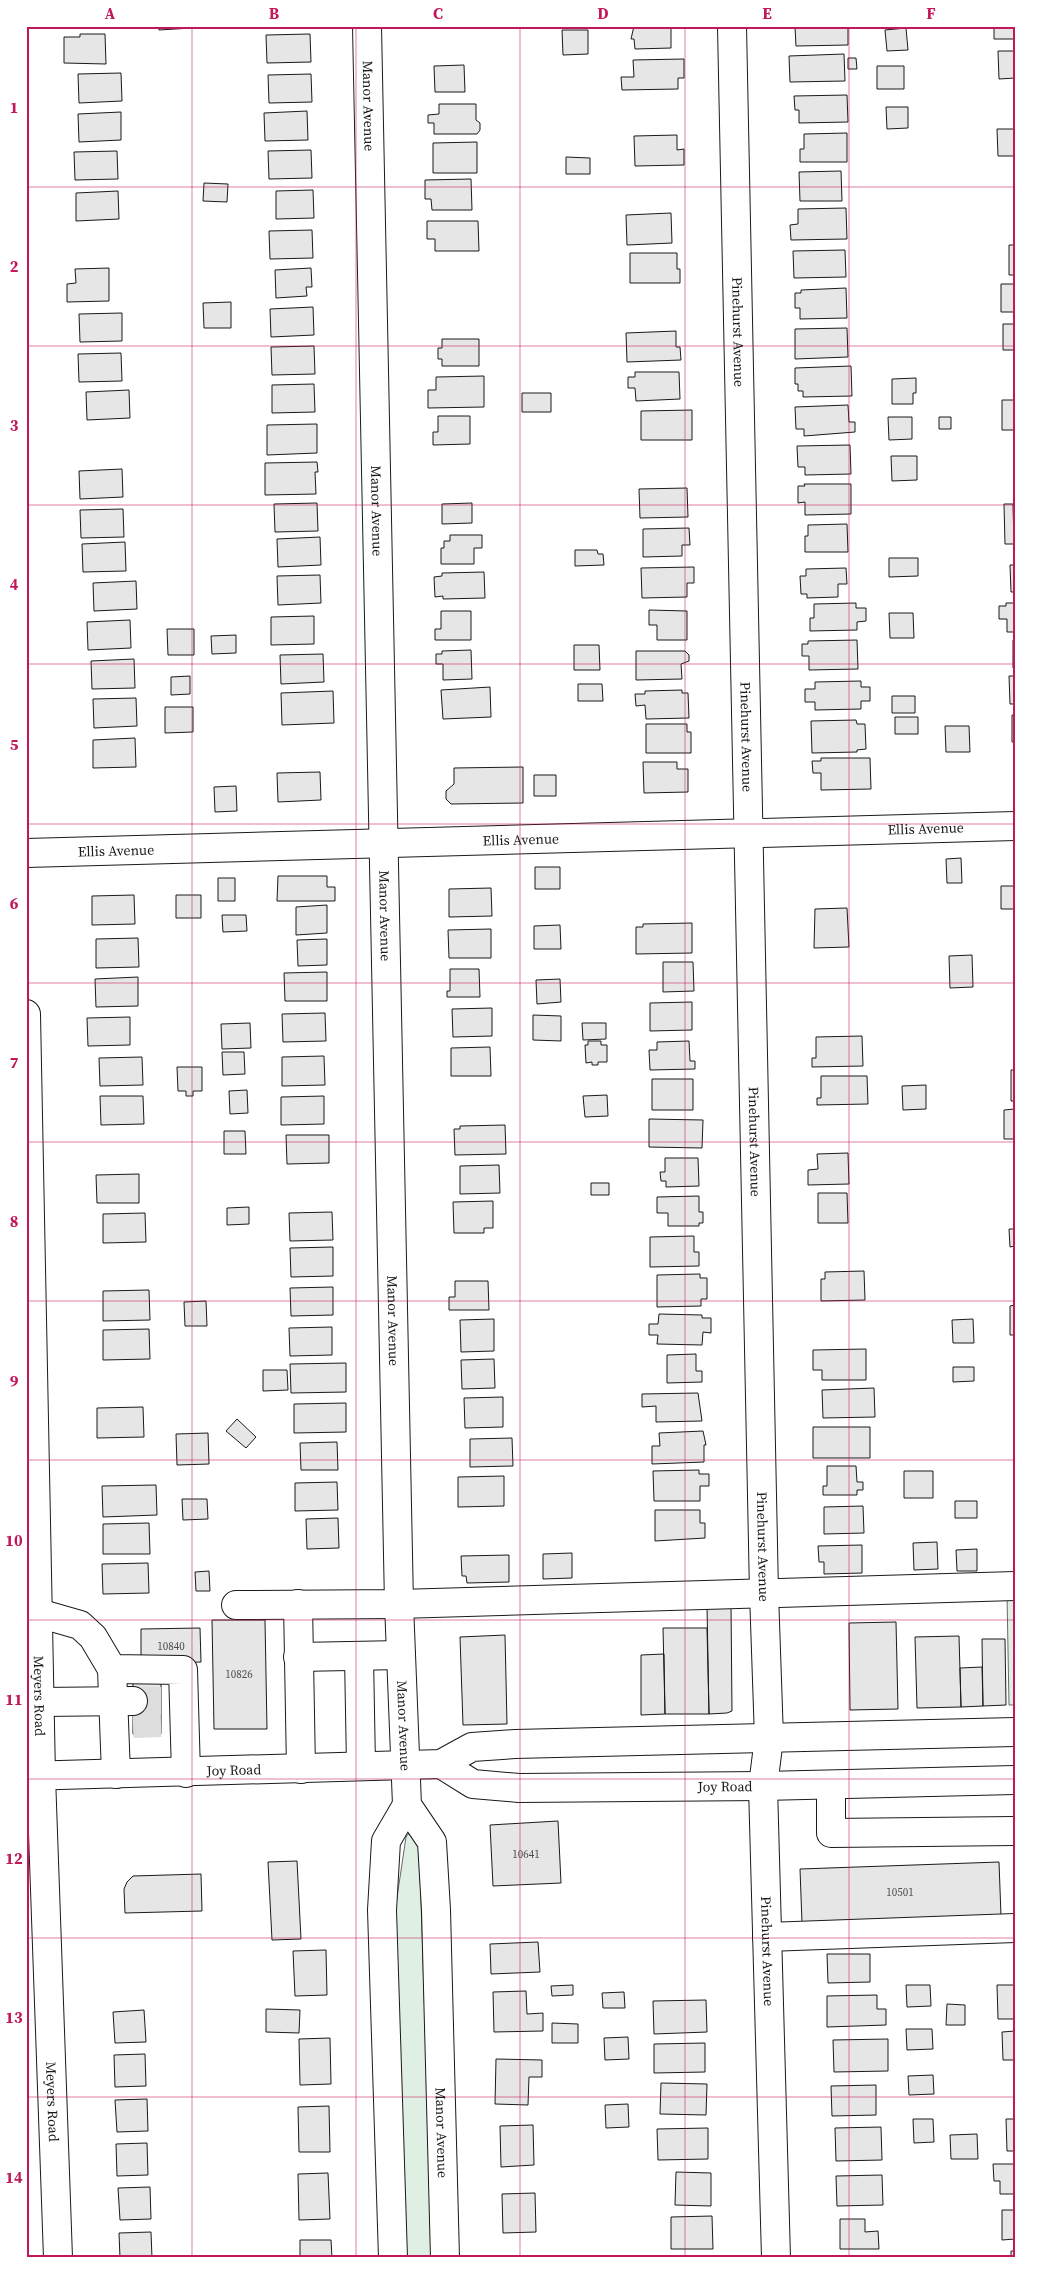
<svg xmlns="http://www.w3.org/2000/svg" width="1041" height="2284" viewBox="0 0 1041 2284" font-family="'Source Serif 4',serif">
<rect width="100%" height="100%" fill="#fff"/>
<path fill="#e0efe3" stroke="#6a6a6a" d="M1007,1595H1015V1705H1009Z
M411,1831L419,1842L433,2258H405L395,1911L406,1837Z"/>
<path fill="#e6e6e6" stroke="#1a1a1a" d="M159,26H191L192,28L159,30Z
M634,26H671V48L635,49L634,39H631Z
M848,26V45L796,46L795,27H788Z
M994,26H1015V39H994Z
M906,28L908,50L887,51L885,30Z
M562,30H588V54L563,55Z
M80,34H105L106,64L64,63V37H80Z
M310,34L311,62L267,63L266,35Z
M998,51H1015V78L999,79Z
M844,54L845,81L790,82L789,56Z
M848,58H856L857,69H848Z
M684,59V78H678V89L622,90L621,77H634L633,60Z
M464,65L465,92H435L434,66Z
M877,66H904V89H877Z
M121,73L122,101L79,103L78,74Z
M311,74L312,102L269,103L268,75Z
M847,95L848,122L799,123V110H795L794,96Z
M439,104H476V120L480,123V130L477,134H434V123H428V115L439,114Z
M886,107H908V128L887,129Z
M307,111L308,140L265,141L264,113Z
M121,112V140L79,142L78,114Z
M997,129H1015V156H998Z
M847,133V162H800V149H804V134Z
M677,135V150L684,149V165L635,166L634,136Z
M477,142V173H433V143Z
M311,150L312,178L269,179L268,151Z
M117,151L118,179L75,180L74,152Z
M566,157L590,158V174H566Z
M841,171L842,201H800L799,172Z
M471,179L472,210H432L431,199H425V180Z
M204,183L228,184L227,202L203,201Z
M313,190L314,218L276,219V191Z
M118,191L119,219L76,221V193Z
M846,208L847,239L791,240L790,225L798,224V209Z
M671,213L672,243L627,245L626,215Z
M427,221H478L479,251H435V239H427Z
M312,230L313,258L270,259L269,231Z
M1009,245H1015V275H1009Z
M845,250L846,277L794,278L793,251Z
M630,253H677V269H680V283H630Z
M109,268V301L67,302V284L76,283L75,269Z
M311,268L312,287H306L307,296L276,298L275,270Z
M1001,284H1015V312H1001Z
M846,288L847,318L800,319V308H795V293H801V290Z
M231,302V328H204L203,303Z
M313,307L314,335L271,337L270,309Z
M122,313V341L80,342L79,314Z
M1003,324H1015V350H1003Z
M847,328L848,357L795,359V329Z
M676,331V347H680L681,360L627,362L626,333Z
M442,339H479V366H442V359H438V348H442Z
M314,346L315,374L272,375L271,347Z
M121,353L122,381L79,382L78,354Z
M851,366L852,396L803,397V391H798V384H795V368Z
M635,372H679L680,399L636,401L635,388H628V377H635Z
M484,376V407L428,408V390H436V377Z
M916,378V393H913V404H892V379Z
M314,384L315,412L272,413V385Z
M129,390L130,418L87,420L86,392Z
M522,393H551V412H522Z
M1002,400H1015V430H1002Z
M848,405L849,422H855V432L804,436V429H796L795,407Z
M692,410V440H641V411Z
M438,416H470V444L433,445V432H438Z
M888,417H912V439L889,440Z
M939,417H951V429H939Z
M317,424V453L267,455V425Z
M850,445L851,474L805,475V467H798L797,446Z
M891,456H917V480L892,481Z
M317,462L318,472H315L316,494L265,495V463Z
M122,469L123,497L80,499L79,471Z
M804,484H851V514L805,515V502L798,503V486H805Z
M687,488L688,517L640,518L639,489Z
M317,503L318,531L275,532L274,504Z
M472,503V523L442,524V504Z
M1004,504H1013L1014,544H1005Z
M123,509L124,537L81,538L80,510Z
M847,524L848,552H805V536H808V525Z
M689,528L690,545H682V556L643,557V529Z
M450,535H482V548H474V564H441V548H444V541H450Z
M320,537L321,565L278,567L277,539Z
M125,542L126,571L83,572L82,544Z
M575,550H597L598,554H603L604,565L575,566Z
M889,558H918V576L889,577Z
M1010,565H1015V592H1011Z
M694,567V583H687V597L642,598L641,568Z
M846,568L847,584H838V597L807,598V594H801L800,576H806V569Z
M484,572L485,598L443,599V596L435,597L434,577L442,576V573Z
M320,575L321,603L278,605L277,576Z
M136,581L137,609L94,611L93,583Z
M856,603V608H866V621L857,622V630L810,631V618H814V604Z
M1006,603H1015V632H1007V619H999V606H1006Z
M649,610L687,611V640H657V625H649Z
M441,611H471V640H435V629H441Z
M889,613H913L914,638H890Z
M314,616V644L271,645V617Z
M130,620L131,648L88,650L87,622Z
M167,629H194V655H168Z
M236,635V653L212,654L211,636Z
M857,640L858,669L809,670V656H802V644H808V641Z
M1013,640H1015V668H1013Z
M574,645H599L600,670H574Z
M471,650L472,679L443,680V664H436V654H442V651Z
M636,651H685L689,655V661L681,664L682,679L636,680Z
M323,654L324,682L281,684L280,655Z
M134,659L135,688L92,689L91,661Z
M190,676V694L171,695V677Z
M1009,676H1015V704H1010Z
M861,681V687H870V701H861V709L815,710V702H805V689H815V682Z
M578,684H602L603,701H578Z
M490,687L491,717L443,719L441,690Z
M682,690V693H688L689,718L646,719L645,705L636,706L635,694H645V691Z
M333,691L334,723L282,725L281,693Z
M892,696H915V713H892Z
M136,698L137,726L94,728L93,699Z
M165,707H193V732L165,733Z
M1012,715H1015V742H1012Z
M895,717H918V734H895Z
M856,720L857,724H865L866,749L857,750V752L812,753L811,721Z
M646,724H687V732H691V753H646Z
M945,726H969L970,752H946Z
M135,738L136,767L93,768V740Z
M821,758H870L871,789L821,790V773H813L812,761H821Z
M643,762H677V769H688V792L644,793Z
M523,767V803L451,804L446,799V791L454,784V768Z
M320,772L321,800L278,802L277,773Z
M534,775H556V796H534Z
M236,786L237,811L215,812L214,787Z
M961,858L962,883H947L946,859Z
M535,867H560V889H535Z
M278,876H327V887H335V901H277Z
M218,878H235V901H218Z
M1001,886H1015V909H1001Z
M491,888L492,916L449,917V889Z
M134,895L135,924L92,925V896Z
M176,895H201V918H176Z
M327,905V933L296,935V907Z
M847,908L849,947L814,948L815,909Z
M222,915H246L247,931L223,932Z
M692,923V953L636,954V927H643V924Z
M560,925L561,949H534V926Z
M491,929V958H449L448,930Z
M138,938L139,967L96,968V939Z
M327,939V965L298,966L297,940Z
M972,955L973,987L950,988L949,956Z
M663,962H693L694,991L663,992Z
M450,969H479L480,997H447V991H450Z
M327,972V1001H285L284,973Z
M138,977V1006L96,1007L95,979Z
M560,979L561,1002L537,1004L536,980Z
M692,1002V1030L650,1031V1003Z
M492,1008V1036L453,1037L452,1009Z
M325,1013L326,1041L283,1042L282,1014Z
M533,1015L561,1016V1041L533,1040Z
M130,1017V1045L88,1046L87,1018Z
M250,1023L251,1048L222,1049L221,1024Z
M582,1023H606V1039L583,1040Z
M862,1036L863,1066L812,1067V1058H816V1037Z
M588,1041H601V1045H607V1062H598V1065H592V1062L586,1063L585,1045H588Z
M689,1041L690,1061H695V1069L650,1070L649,1050H657V1042Z
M490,1047L491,1076H451V1048Z
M222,1052H244L245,1074L223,1075Z
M324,1056L325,1085L282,1086V1057Z
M142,1057L143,1085L100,1086L99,1058Z
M177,1067H202V1091H193V1096H186V1091H178Z
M1011,1070H1015V1101H1011Z
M821,1076H867L868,1104L817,1105V1098H821Z
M652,1079H693V1110H652Z
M926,1085V1109L903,1110L902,1086Z
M247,1090L248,1113L230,1114L229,1091Z
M607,1095L608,1116L585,1117L583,1096Z
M100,1096H143L144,1124L101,1125Z
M324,1096V1124L281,1125V1097Z
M1015,1109V1139H1004V1110Z
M649,1119L703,1120L702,1148L649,1147Z
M505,1125L506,1154L455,1155L454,1129H460V1126Z
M224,1131H245L246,1154H224Z
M286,1135H329V1163L287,1164Z
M848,1153L849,1184L808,1185V1170L818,1169L817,1154Z
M665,1158H698L699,1186L666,1187V1181H661L660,1172H665Z
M499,1165L500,1193L460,1194V1166Z
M139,1174V1203H97L96,1175Z
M591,1183H609V1195H591Z
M818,1193H847L848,1223H818Z
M699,1196V1212H703V1223H699V1226H668V1213H657V1197Z
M493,1201V1228H484V1233H454L453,1202Z
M249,1207V1224L227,1225V1208Z
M332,1212L333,1240L290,1241L289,1213Z
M145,1213L146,1242L103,1243V1214Z
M1009,1229H1015V1246L1010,1247Z
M694,1236V1252H699V1266L650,1267V1237Z
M333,1247V1276L291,1277L290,1248Z
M864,1271L865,1300L821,1301V1279H825V1272Z
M700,1274V1278H707V1299H701V1306L657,1307V1275Z
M455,1281H488L489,1310H449V1297H455Z
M333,1287V1315L291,1316L290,1288Z
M149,1290L150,1320L103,1321V1291Z
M206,1301L207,1326H185L184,1302Z
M1015,1305V1335H1010V1306Z
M659,1314L702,1315V1318H711V1333L703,1332L702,1345L657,1344L658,1335H649V1324H658Z
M494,1319V1351L461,1352L460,1320Z
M973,1319L974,1343H953L952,1320Z
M332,1327V1355L290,1356L289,1328Z
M149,1329L150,1359L103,1360V1330Z
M866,1349V1380H822V1370H813V1350Z
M696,1354V1371H702V1382L667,1383V1355Z
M494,1359L495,1388L462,1389L461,1360Z
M346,1363V1392L291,1393L290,1364Z
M953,1367H974V1381L953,1382Z
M263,1370H287L288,1390L263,1391Z
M874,1388L875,1417L823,1418L822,1390Z
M698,1393L702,1421L656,1422V1406L642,1407V1394Z
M503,1397V1427L465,1428L464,1398Z
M346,1403V1432L294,1433V1404Z
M143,1407L144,1437L97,1438V1408Z
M237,1419L256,1437L246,1448L226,1431Z
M813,1427H870V1458H813Z
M703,1431L706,1445H704V1462L652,1464V1446H660L659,1433Z
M208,1433L209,1464L177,1465L176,1434Z
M512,1438L513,1466L470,1467V1439Z
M337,1442L338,1470H301L300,1443Z
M827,1466H856L857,1482H863V1490H857V1495H823V1486H827Z
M699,1470V1474H709V1486H700V1501H654L653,1471Z
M904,1471H933V1498H904Z
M504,1476V1506L458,1507V1477Z
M337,1482L338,1510L295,1511V1483Z
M156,1485L157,1515L103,1517L102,1486Z
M182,1499H207L208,1519L183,1520Z
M955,1501H977V1518H955Z
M863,1506L864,1533L824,1534V1507Z
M655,1510H700V1523H705V1538L655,1541Z
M338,1518L339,1548L307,1549L306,1519Z
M149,1523L150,1554H103V1524Z
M937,1542L938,1569L914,1570L913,1543Z
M862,1545V1573L824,1574V1562H819L818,1546Z
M977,1549V1571H957L956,1550Z
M572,1553V1578L543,1579V1554Z
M509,1555V1582L467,1583L466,1576H462L461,1556Z
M148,1563L149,1593L103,1594L102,1564Z
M209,1571L210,1591H196L195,1572Z
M731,1605L732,1711L727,1713L709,1714L707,1606Z
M212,1620H265L267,1729H214Z
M896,1622L898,1709L850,1710L849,1623Z
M200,1628L201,1662L141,1664V1629Z
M663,1628H707L709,1714H665Z
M505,1635L507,1724L463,1725L460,1637Z
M959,1636L961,1707L917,1708L915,1637Z
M982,1639H1005L1006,1705L983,1706Z
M664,1654L665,1714L641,1715V1655Z
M982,1667L983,1706L961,1707L960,1668Z
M133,1676H161V1734H133Z
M558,1821L561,1883L493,1886L490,1825Z
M297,1861L301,1939L272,1940L268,1862Z
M999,1862L1001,1916L802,1923L800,1869Z
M201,1874L202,1911L125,1913L124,1889L127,1882L133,1876Z
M538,1942L540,1972L491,1974L490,1944Z
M326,1950L327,1995L295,1996L293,1951Z
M827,1954H870V1982L828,1983Z
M573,1985V1995L552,1996L551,1986Z
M906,1985H930L931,2006L907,2007Z
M997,1985H1015V2019H998Z
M526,1991L527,2014L543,2013V2031L494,2032L493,1992Z
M624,1992L625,2008H603L602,1993Z
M877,1995V2009H886V2025L827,2027V1996Z
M706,2000L707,2032L654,2034L653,2001Z
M947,2004L965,2005V2025H946Z
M266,2009L300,2010L299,2033L266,2032Z
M144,2010L146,2042L115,2043L113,2012Z
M552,2023L578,2024V2043H552Z
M906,2029H932L933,2049L907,2050Z
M1015,2031V2060H1003L1002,2032Z
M628,2037L629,2059L605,2060L604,2038Z
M330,2038L331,2084L300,2085L299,2039Z
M888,2039V2071L834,2072L833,2040Z
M705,2043V2072L654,2073V2044Z
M145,2054L146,2086L115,2087L114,2055Z
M496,2059L542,2060V2077H529L528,2105L495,2104Z
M933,2075L934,2094L909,2095L908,2076Z
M661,2083L707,2084L706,2115L660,2114Z
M876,2085V2115L832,2116L831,2086Z
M147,2099L148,2131L117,2132L115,2100Z
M628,2104L629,2127L606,2128L605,2105Z
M329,2106L330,2152H299L298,2107Z
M913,2119H933L934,2142L914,2143Z
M1006,2119H1015V2151H1007Z
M533,2125L534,2165L501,2167L500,2126Z
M881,2127L882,2160L836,2161L835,2128Z
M708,2128V2159L658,2160L657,2129Z
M977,2134L978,2159H951L950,2135Z
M147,2143L148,2175L117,2176L116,2144Z
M993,2164H1015V2194H1000V2181H994Z
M676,2172L711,2173V2206L675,2205Z
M328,2173L330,2219L299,2220L298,2174Z
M882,2175L883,2205L837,2206L836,2176Z
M150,2187L151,2219L120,2220L118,2188Z
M535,2193L536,2232L503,2233L502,2194Z
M1002,2210H1015V2239L1002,2240Z
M712,2216L713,2249H671V2217Z
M840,2219H865V2232L878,2231L879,2249H840Z
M151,2232L152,2258H120L119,2233Z
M300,2240H331L332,2258H300Z
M1011,2251H1015V2258H1011Z"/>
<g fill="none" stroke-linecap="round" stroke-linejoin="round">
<path stroke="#ddd" stroke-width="28" stroke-dasharray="28 14" stroke-linecap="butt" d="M133,1701H161
M133,1724L161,1723"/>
<g stroke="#1a1a1a" stroke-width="30">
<g id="minor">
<path id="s1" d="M367,26L399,1604L407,1805L432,1842L436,1910L445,2258"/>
<path id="s2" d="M732,26L764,1593L769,1738L763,1786L776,2258"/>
<path id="s3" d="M26,853L1015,826"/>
<path id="s4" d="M26,1014L41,1776L58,2258"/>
<path d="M298,1604L301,1769"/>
<path d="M236,1605L399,1604L1015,1586"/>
<path d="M26,1613H38L80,1625L93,1637L112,1669L183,1670L186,1773"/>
<path d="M359,1656L361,1766"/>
<path d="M298,1657L401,1655"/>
<path d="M112,1669L116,1774"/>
<path d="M40,1702L133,1701"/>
<path id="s5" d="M441,1764L473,1784L519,1788L763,1786L1015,1780"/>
<path id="s6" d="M26,1776L441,1764L472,1747L515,1744L1015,1732"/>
<path d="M831,1785V1833L1015,1831"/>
<path d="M767,1937L1015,1928"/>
<path d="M393,2258L382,1910L386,1841L407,1805"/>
</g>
</g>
<use href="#minor" stroke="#fff" stroke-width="28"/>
</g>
<path fill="none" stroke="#c2185b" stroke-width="1" stroke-opacity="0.55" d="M192,26V2258M356,26V2258M520,26V2258M685,26V2258M849,26V2258M26,187H1015M26,346H1015M26,505H1015M26,664H1015M26,824H1015M26,983H1015M26,1142H1015M26,1301H1015M26,1460H1015M26,1620H1015M26,1779H1015M26,1938H1015M26,2097H1015"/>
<g text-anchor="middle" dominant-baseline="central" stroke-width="4" stroke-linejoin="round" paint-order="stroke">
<g font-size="11" fill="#4d4d4d">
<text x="171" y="1646">10840</text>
<text x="239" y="1674">10826</text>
<text x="526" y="1854">10641</text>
<text x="900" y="1892">10501</text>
</g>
<g font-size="14" fill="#1a1a1a" stroke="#fff">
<text stroke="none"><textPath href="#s1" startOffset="80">Manor Avenue</textPath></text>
<text stroke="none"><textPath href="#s2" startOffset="306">Pinehurst Avenue</textPath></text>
<text stroke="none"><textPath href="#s1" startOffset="485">Manor Avenue</textPath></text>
<text stroke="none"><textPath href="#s2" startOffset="711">Pinehurst Avenue</textPath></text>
<text stroke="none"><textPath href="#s3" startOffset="900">Ellis Avenue</textPath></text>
<text stroke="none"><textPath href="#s3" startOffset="495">Ellis Avenue</textPath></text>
<text stroke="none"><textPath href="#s3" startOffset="90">Ellis Avenue</textPath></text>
<text stroke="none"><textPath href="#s1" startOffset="890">Manor Avenue</textPath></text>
<text stroke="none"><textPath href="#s2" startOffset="1116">Pinehurst Avenue</textPath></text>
<text stroke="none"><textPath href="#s1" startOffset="1295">Manor Avenue</textPath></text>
<text stroke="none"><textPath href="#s2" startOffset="1521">Pinehurst Avenue</textPath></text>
<text stroke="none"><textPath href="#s4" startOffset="682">Meyers Road</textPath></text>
<text stroke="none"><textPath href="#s1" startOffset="1700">Manor Avenue</textPath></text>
<text stroke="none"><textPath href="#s6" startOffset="208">Joy Road</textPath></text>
<text stroke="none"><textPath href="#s5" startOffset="290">Joy Road</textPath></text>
<text stroke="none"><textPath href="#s2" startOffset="1926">Pinehurst Avenue</textPath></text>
<text stroke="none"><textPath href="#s4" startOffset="1088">Meyers Road</textPath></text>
<text stroke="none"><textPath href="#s1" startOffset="2115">Manor Avenue</textPath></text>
</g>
</g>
<rect width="1041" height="2284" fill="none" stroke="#ffffff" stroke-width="55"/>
<rect x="28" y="28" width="986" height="2228" fill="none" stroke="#c2185b" stroke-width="2"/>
<g font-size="16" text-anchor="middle" font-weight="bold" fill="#c2185b">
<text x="110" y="19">A</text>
<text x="274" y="19">B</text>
<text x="438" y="19">C</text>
<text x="603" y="19">D</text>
<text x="767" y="19">E</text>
<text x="931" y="19">F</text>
<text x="14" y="113">1</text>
<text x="14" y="272">2</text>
<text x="14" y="431">3</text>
<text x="14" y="590">4</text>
<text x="14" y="750">5</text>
<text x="14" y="909">6</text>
<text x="14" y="1068">7</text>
<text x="14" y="1227">8</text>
<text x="14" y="1387">9</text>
<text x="14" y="1546">10</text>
<text x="14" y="1705">11</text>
<text x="14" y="1864">12</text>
<text x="14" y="2023">13</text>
<text x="14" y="2183">14</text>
</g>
</svg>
